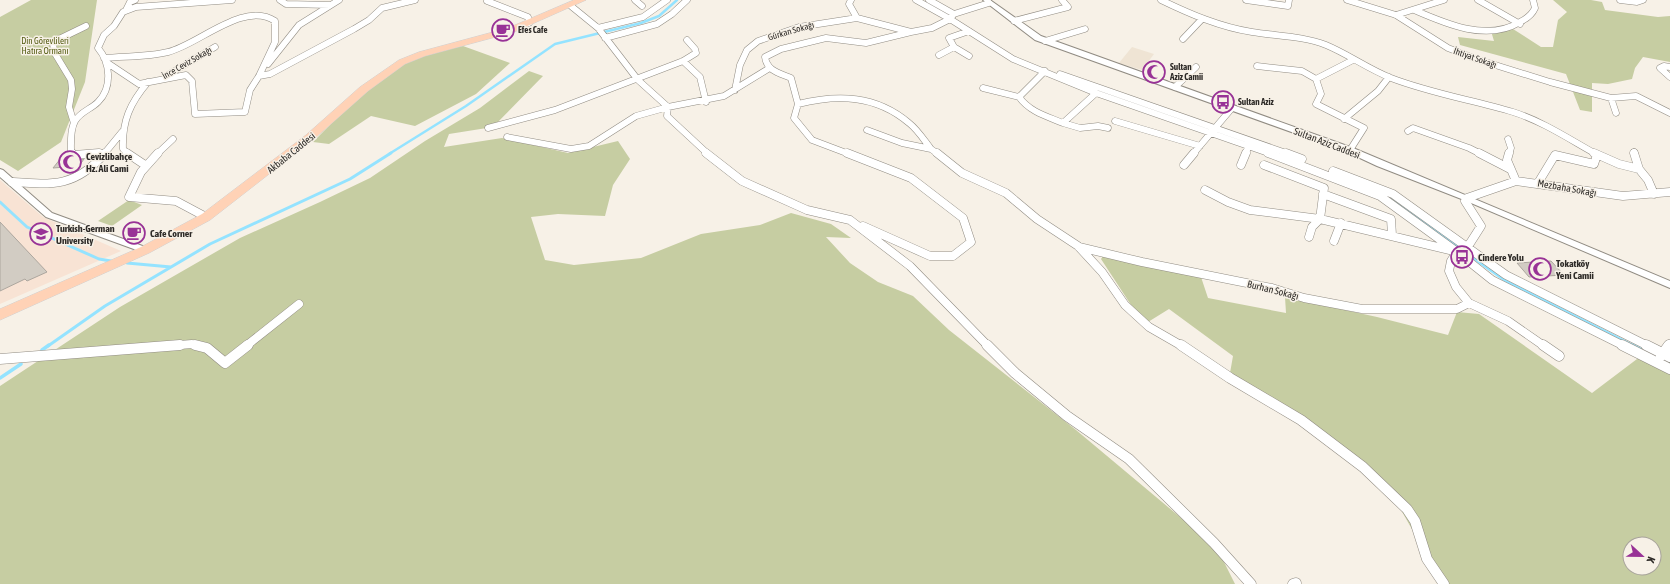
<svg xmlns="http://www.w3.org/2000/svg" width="1670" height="584" viewBox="0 0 1670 584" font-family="'Asap Condensed',sans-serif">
<rect width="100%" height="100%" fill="#f7f1e7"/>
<path fill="#efe4d4" d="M1132,47L1154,54L1142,70L1119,63Z"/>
<path fill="#f8e3d4" d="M0,180L43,217L121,251L0,304Z"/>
<path fill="#c6cda2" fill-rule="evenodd" d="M31,0H97L85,82L61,142L18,171L0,160V17Z
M1553,0H1591L1602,2L1605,10L1658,17L1670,16V62L1643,57L1635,68L1632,79L1608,84L1592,83V112L1580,110L1566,74L1460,45L1458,37L1494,41L1491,31L1513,29L1541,47H1553L1558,20L1567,12Z
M463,46L510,63L476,94L415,126L371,116L329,144L313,142C339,116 365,88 396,68C415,55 440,51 463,46Z
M529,71L543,76L493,127L449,134L444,147L502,138L568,153L618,141L630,159L613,185L605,216L558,214L531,217L545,260L574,265L641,258L701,234L760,225L791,213L831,224L851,238L826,237L850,263L878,282L913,296L949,330L1076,430L1217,548L1235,584H0V386L120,307L240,238L320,202L370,178L425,141L480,108Z
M129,200L142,205L112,226L98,221Z
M1105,253L1200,274L1208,298L1286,313L1285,297L1377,317L1448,335L1457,312L1479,314L1592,393L1641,356L1670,372V584H1443L1392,494L1230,373L1233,356L1169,309L1148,322L1133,308L1101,259ZM1630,544H1654V568H1630Z"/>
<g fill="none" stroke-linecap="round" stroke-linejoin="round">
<path stroke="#94e3ff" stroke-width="2.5" d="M389,154L466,106L555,44L641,23L659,16L677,0"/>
<path stroke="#94e3ff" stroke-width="3" d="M1383,194L1506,281L1634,346
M0,202L27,227L99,259L111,261
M127,263L171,267
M48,346L105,306L210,244L350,179L391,153"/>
<path stroke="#94e3ff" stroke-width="3.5" d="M1632,345L1670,364
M42,350L49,345
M0,378L21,364"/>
</g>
<path fill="#d2ccc3" stroke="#aca69e" d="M1159,67L1164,75L1156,76L1146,72L1143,68Z
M61,158H69L74,160L84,159L79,166L53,168Z
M0,222L47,272L27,281L25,279L0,291Z
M1551,261L1564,275L1529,277L1517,263Z"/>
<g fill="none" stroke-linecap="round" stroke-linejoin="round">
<g stroke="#918c83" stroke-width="7">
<path id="minor-far2" d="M280,0L286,4L330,5
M635,0L642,6
M851,0L849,4L857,18
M916,0L950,19L1013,59L1096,93L1271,154
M929,0L954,14
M1161,0C1190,14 1220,27 1252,32C1276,36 1303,36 1326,45C1348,54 1368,69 1391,78C1430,93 1472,100 1513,112C1542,121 1569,139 1596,154
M1246,0L1288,6L1289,0
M1347,0L1396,15L1448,48L1476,59L1550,82L1611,98L1636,96L1670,113
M1478,0L1520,24
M1620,0L1637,2L1643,0
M487,1L528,17L529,23
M571,6L598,28L638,80L668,107L667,116L708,154
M126,10L130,2L135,0
M1414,10C1446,24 1487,42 1520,22C1526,19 1532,15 1535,8L1533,0
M1396,15L1444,0
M1014,21L1068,7L1062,0
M598,28L643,17L667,0
M969,31L949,38L954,47L969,56
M605,38L657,24L672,14L687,0
M1183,39L1202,19
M1045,41L1085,29
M939,55L954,47
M104,58C125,56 148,57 168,52C198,45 244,0 275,21V42L259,76L250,90L245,112L195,114L192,81L186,75L139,84L106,62
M683,61L700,77L706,102
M268,64L299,25L339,0
M1257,66L1302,71L1316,79L1321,94L1316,104L1364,128L1350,150
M1670,67L1664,66L1660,68L1670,77
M1045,71L1019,97C1030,112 1046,116 1063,123L1096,93
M1060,74L1289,154
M166,76L215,47
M259,76L270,74L354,29L369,20L382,8L415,0
M1316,79L1353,60
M1175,87L1196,67
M983,88L1019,97
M735,90L740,65L747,50L758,41L799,27L857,18L911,32L932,28L950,19L954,14L989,3
M1611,98L1616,113
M798,104C838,94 876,95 909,123C918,130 924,140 931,149
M1344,119L1378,91L1389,77
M1115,121L1200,146
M74,123L69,107L72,89L71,80L54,52L53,42L86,26
M1063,123L1080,128L1098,126L1108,128
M488,128L555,110L683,61L696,53L695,49L687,40
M867,130L902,143L931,149L938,154
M1408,131L1413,128L1469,148L1481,154
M507,137L571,149L589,146L636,116L668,107L724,96L768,69
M1508,139L1511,148L1509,154
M1634,152L1635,154
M73,154L71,152C71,142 70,130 75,121C80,112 91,109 98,102C113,87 110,62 98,48L104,35L114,26L123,12L136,7L232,0
M84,154L104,153
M104,154L122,132
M128,154L123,149C122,121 130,103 148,82
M157,154L173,139
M849,154L812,140L794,118L798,104L791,78C779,73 767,71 765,57L781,49L826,38L866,43L911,32
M1193,154L1232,108
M1245,154L1249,146"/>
</g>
<g stroke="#918c83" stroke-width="9">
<path id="minor-far1" d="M72,153L74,155L99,153
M127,153L145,165
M158,153L141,172L129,197L176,201L206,217
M706,153L742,181L807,210L850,220L910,266L988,346
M847,153L911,178L963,218L971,242L953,256H930L863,226
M937,153L962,173L1006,193L1037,219L1078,246L1102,272L1125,305L1149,327L1182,346
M1268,153L1380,196L1457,252L1492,280L1624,346
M1286,153L1302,159
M1479,153L1510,169
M1509,153L1507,160L1516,181
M1594,153L1619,164L1639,169
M1634,153L1639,169L1648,180L1654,194
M1184,165L1194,153
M1241,165L1246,153
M1264,165L1324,188L1320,219L1312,227L1309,237
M1333,171L1393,194L1506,275L1648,346
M12,182C53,185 76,187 105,153
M1538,183L1555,155L1594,164L1597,155
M1205,190L1228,202L1250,210L1320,219L1454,251
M1323,194L1391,219L1392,235
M1334,241L1341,223
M1079,247L1142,262L1272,288L1304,298L1362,309H1457L1469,303
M167,346L192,344L199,346
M246,346L299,304
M1544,346L1508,321L1469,303L1456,287L1449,271L1451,261L1457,252L1467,248L1481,226L1465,201L1467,198L1516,181L1623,196L1670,192
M1669,346L1670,344"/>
</g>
<g stroke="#918c83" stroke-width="11">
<path id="minor" d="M195,345L207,348L225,363L248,345
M987,345L1015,373L1067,416L1129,459L1214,543L1251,584
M1181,345L1230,378L1301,420L1363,467L1407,509L1415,521L1427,559L1444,584
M1543,345L1559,356
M1622,345L1670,369
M1646,345L1670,357
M1661,356L1669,345
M0,359L180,345
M1293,584L1296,583"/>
</g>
<g stroke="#918c83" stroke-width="2">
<path id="tertiary" d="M983,0H990L1041,36L1353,148L1670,281V288L1464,200L1377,166L1347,152L1035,40Z
M0,169L3,170L52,213L148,248L150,250L148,252H142L46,217L0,177Z"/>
</g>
<g stroke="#d1d0d0" stroke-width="1">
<path id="primary" d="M574,0H586L514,32L425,56L405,64L368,91L314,139L210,220L149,253L0,320V309L141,247L202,214L306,135L360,87L399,60L419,52L508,28Z"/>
</g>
<use href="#minor-far2" stroke="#fff" stroke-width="6"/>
<use href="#minor-far1" stroke="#fff" stroke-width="8"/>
<use href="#minor" stroke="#fff" stroke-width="10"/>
<use href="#tertiary" fill="#fff" fill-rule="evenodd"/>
<use href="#primary" fill="#ffd2b6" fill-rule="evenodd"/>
</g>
<defs>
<g id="cafe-ring" transform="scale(1.15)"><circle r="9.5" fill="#f7f1e7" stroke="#983296" stroke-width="1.5"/><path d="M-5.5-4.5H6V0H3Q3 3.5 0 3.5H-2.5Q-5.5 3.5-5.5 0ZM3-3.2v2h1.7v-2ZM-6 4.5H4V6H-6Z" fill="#983296"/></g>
<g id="mosque-ring" transform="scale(1.15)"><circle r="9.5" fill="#f7f1e7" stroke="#983296" stroke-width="1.5"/><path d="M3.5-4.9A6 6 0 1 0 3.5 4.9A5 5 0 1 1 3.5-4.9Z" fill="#983296"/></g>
<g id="bus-ring" transform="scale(1.15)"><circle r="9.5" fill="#f7f1e7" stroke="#983296" stroke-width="1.5"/><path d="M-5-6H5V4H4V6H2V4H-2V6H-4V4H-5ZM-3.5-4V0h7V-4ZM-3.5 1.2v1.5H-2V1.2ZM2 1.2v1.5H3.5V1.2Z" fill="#983296"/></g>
<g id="university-ring" transform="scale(1.15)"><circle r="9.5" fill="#f7f1e7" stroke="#983296" stroke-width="1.5"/><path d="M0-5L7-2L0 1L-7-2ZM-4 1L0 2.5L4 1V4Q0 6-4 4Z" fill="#983296"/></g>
</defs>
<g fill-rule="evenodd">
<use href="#cafe-ring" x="503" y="30"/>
<use href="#mosque-ring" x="1154" y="72"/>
<use href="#bus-ring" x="1223" y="102"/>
<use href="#mosque-ring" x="70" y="162"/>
<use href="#cafe-ring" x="134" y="233"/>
<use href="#university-ring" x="41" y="234"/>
<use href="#bus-ring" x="1462" y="257"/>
<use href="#mosque-ring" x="1540" y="269"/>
</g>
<g text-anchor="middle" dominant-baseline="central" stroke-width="3" stroke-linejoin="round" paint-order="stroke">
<g font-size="9" font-weight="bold" fill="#2e2b28" stroke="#f7f1e7" text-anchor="start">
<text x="518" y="30">Efes Cafe</text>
<text x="1170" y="67">Sultan<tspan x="1170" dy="10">Aziz Camii</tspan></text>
<text x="1238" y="102">Sultan Aziz</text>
</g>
<g font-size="9" fill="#2e2b28" stroke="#f7f1e7">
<text transform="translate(791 31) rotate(-16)">Gürkan Sokağı</text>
<text transform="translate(1475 58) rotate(19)">İhtiyat Sokağı</text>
<text transform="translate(187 63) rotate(-30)">İnce Ceviz Sokağı</text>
</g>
<g font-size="9" fill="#565e15" stroke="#f7f1e7">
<text x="45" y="41">Din Görevlileri<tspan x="45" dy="10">Hatıra Ormanı</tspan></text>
</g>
<g font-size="10" fill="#2e2b28" stroke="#f7f1e7">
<text transform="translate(1327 143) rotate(21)">Sultan Aziz Caddesi</text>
<text transform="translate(291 153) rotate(-39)">Akbaba Caddesi</text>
<text transform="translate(1567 188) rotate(10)">Mezbaha Sokağı</text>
<text transform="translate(1273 290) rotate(14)">Burhan Sokağı</text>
</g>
<g font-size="10" font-weight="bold" fill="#2e2b28" stroke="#f7f1e7" text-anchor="start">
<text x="86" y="156">Cevizlibahçe<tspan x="86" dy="12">Hz. Ali Cami</tspan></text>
<text x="56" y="228">Turkish-German<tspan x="56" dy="12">University</tspan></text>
<text x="150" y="233">Cafe Corner</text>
<text x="1478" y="257">Cindere Yolu</text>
<text x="1556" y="263">Tokatköy<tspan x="1556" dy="12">Yeni Camii</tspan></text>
</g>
</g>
<g transform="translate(1642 556) rotate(112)"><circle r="19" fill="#f7f1e7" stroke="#a7a29b"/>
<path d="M0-3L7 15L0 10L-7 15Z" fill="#983296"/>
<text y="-6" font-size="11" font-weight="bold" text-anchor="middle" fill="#2e2b28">K</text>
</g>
</svg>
